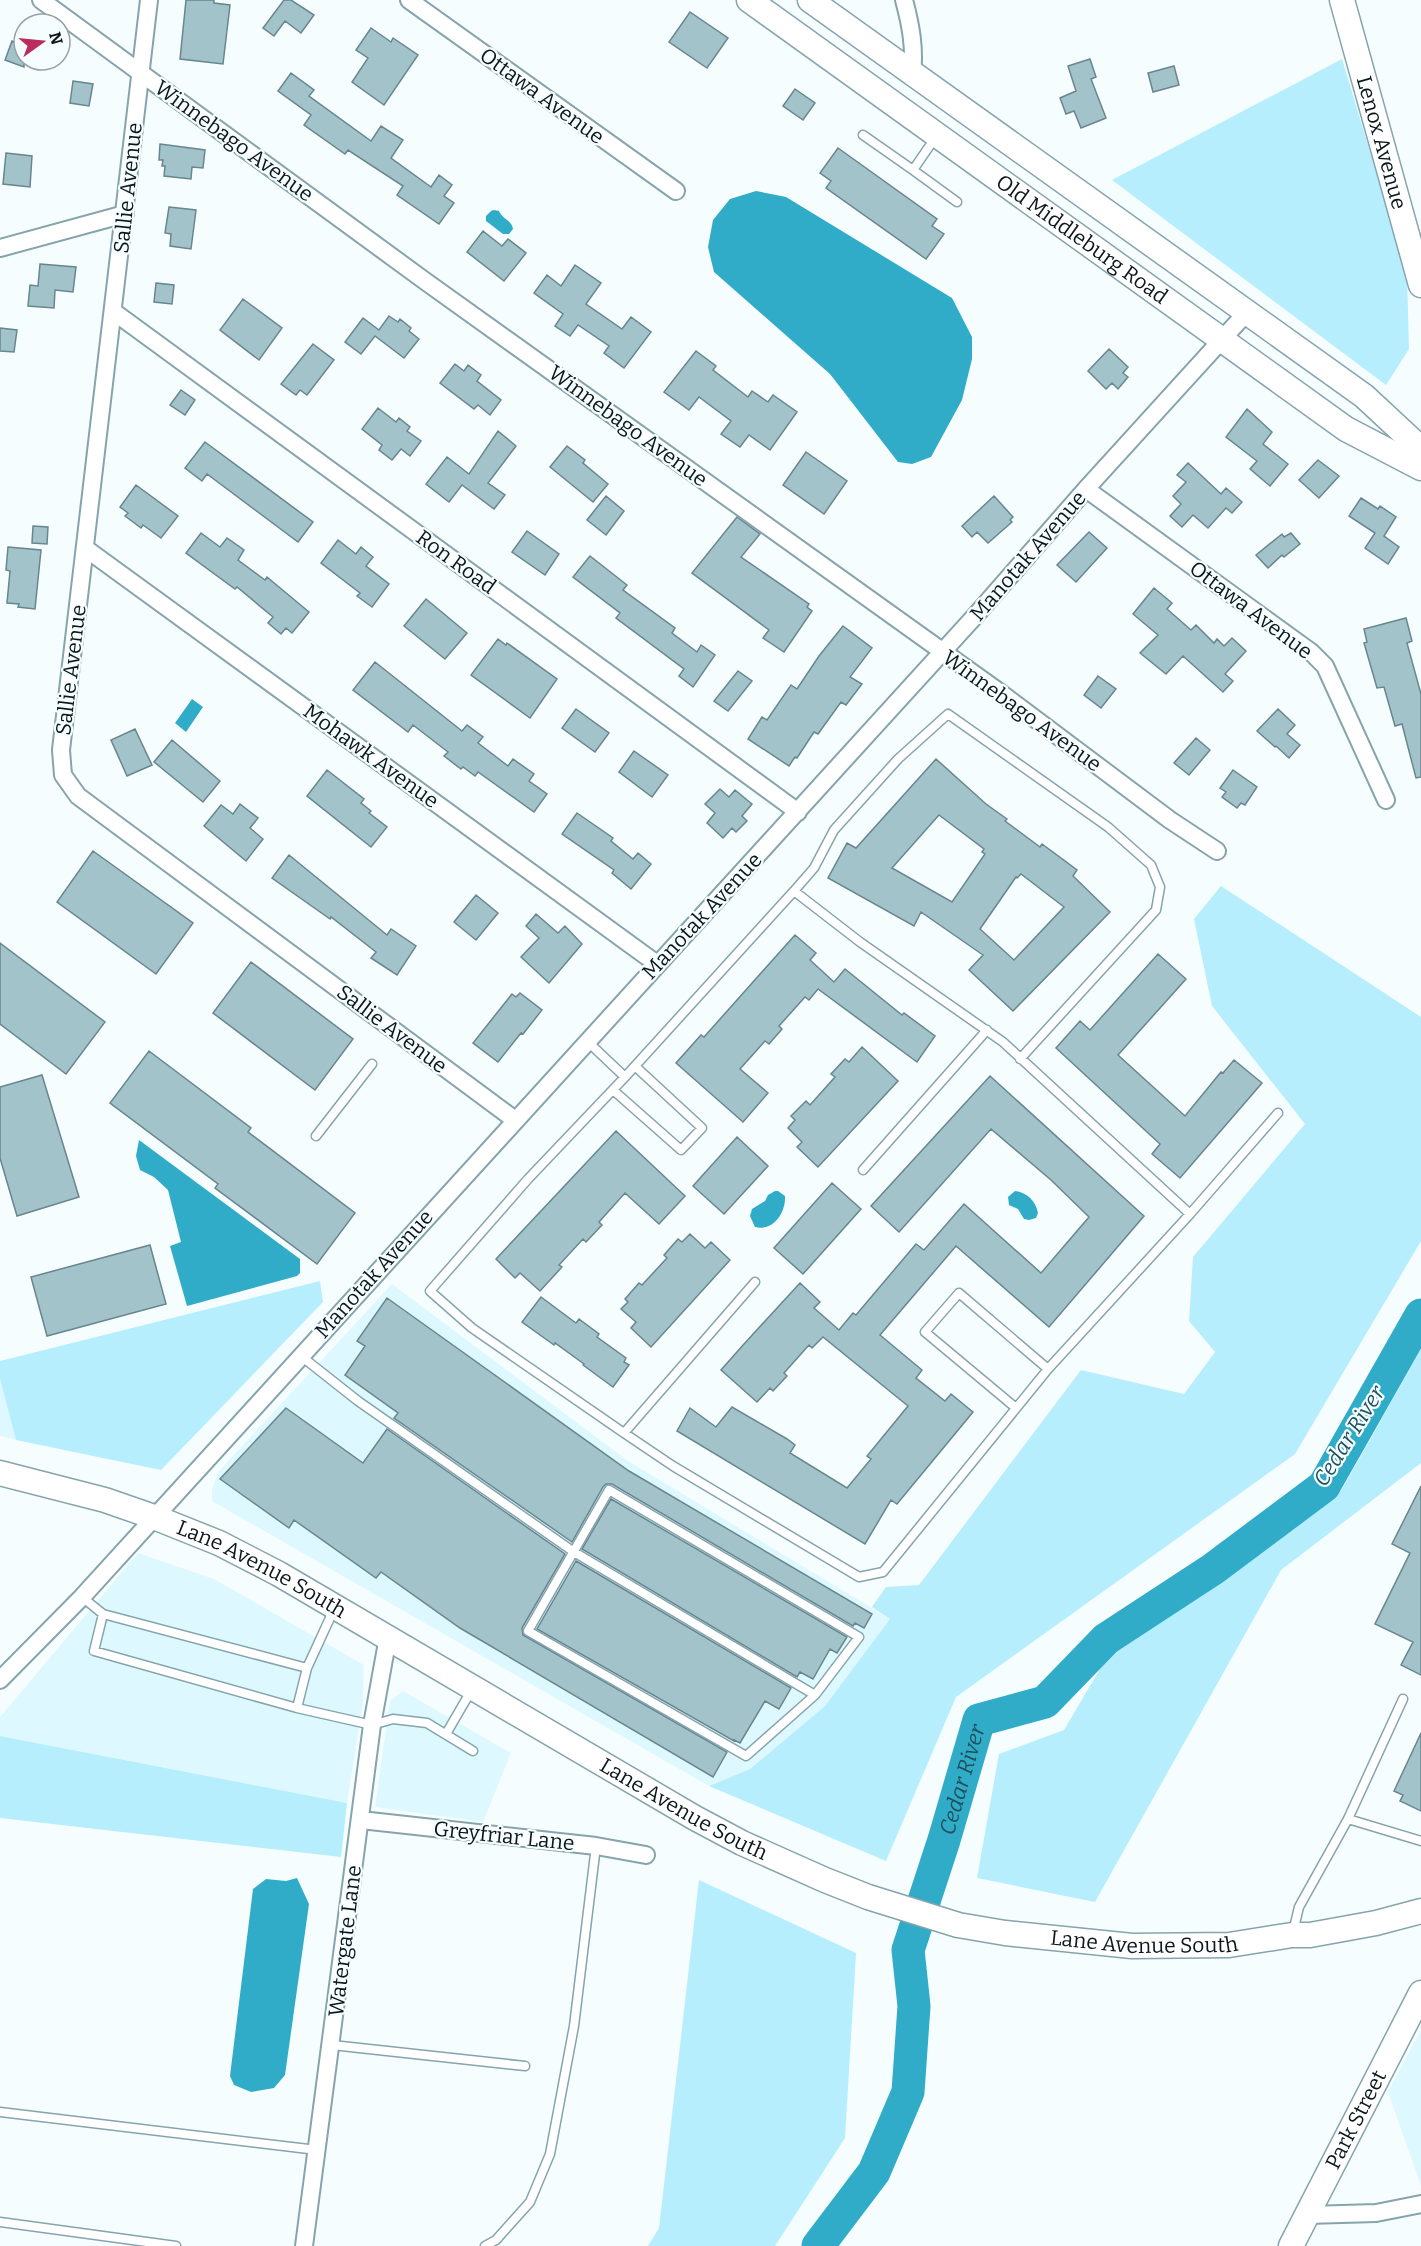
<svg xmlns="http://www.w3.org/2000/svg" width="1421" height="2246" viewBox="0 0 1421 2246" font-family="Bitter,serif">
<rect width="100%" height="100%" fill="#f6fdff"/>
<path fill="#def8ff" d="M392,1284L628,1461L890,1619L825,1706L750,1769L709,1786L212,1501V1489L219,1471Z
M0,1379L16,1440L0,1436Z
M138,1553L214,1579L364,1665L363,1702L347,1803L0,1736V1717Z
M403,1691L511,1753L483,1822L375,1807L390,1701Z
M1421,2030V2186L1388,2092Z"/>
<path fill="#b6eefe" d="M1342,59L1407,274L1409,349L1386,385L1112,180Z
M1221,886L1421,1017V1241L1295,1454L956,1697L886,1861L709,1786L750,1769L825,1706L890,1619L872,1607L886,1587L919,1585L1081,1370L1184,1394L1215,1352L1189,1321L1193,1257L1305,1124L1212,1006L1194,919Z
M320,1281L323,1302L161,1470L16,1440L0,1379V1361Z
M1421,1349V1463L1281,1570L1095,1902L977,1878L999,1754L1064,1730L1107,1657L1341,1491Z
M0,1736L347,1803L341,1857L0,1818Z
M699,1880L856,1953L845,2138L775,2246H648L659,2228Z"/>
<path fill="#31acc8" d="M756,191L786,197L952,298L972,337V359L962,400L931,457L912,464L898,462L830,374L714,272L708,247L713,220L730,199Z
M494,210L499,211C502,219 512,220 513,229L509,234H503L486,221V216L491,211Z
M192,699L203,707L186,732L175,723Z
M139,1140L300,1259V1273L297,1276L187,1306L170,1246L181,1242L168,1190L154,1177L140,1170L136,1156Z
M775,1191H778L785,1196C786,1213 773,1232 755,1227L750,1216L752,1209L765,1201L768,1195Z
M1015,1191C1026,1192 1036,1201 1038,1213L1036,1218L1029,1220L1024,1219L1018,1209L1009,1205L1008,1197Z
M297,1878L309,1904L285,2075L274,2088L251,2092L234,2085L230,2076L253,1889L266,1879L286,1881Z"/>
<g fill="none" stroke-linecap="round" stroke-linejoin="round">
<path stroke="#31acc8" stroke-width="33" id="s1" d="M818,2246L874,2172L908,2092L914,2006L908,1950L944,1840L979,1720L1045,1702L1106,1639L1213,1569L1324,1486L1421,1315"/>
</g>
<path fill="#a3c3cb" stroke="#67868e" stroke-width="1.5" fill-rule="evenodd" d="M186,0H214V3L230,5L223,64L180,59Z
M284,0H291L314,15L301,33L285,21L274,36L263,28Z
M690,12L728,38L707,68L669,42Z
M371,28L391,42L393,38L418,55L384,105L352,82L368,58L356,50Z
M12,41L24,46V67L5,60Z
M1090,59L1096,77L1091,79L1106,118L1081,128L1074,111L1066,114L1060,98L1076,91L1068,66Z
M1174,66L1179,85L1153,92L1148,73Z
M291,73L314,90L309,96L371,141L381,126L403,140L391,158L431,187L439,175L452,185L444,196L454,203L439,224L397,195L403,186L348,150L345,154L304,125L311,115L278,91Z
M73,81L93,84L89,106L70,103Z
M795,89L815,103L803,120L783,106Z
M160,144L205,150L203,168L192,167L191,179L164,176L165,166H162L163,160H159Z
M838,148L937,219L932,226L944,234L926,259L826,188L831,181L820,173Z
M6,153L32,156L30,187L3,184Z
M169,207L196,210L191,249L170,246L171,234L165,233Z
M483,231L502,246L508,239L526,253L504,281L467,252Z
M40,264L76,267L73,292L55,290L54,308L28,306L30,285L38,286Z
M575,265L601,283L586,304L622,329L631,317L651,332L624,368L604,353L609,346L578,325L570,336L555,326L563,314L534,293L547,275L561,286Z
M156,283L174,285L172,304L154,302Z
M243,299L282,328L259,360L220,330Z
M389,316L398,322L400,319L411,328L409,331L419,339L404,358L375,336L361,354L345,342L363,318L379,330Z
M0,328L17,330L14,352L0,351Z
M313,344L334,360L307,395L300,390L296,395L281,384Z
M1109,349L1128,367L1123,373L1128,377L1118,389L1112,383L1106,389L1088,371Z
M696,351L716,366L713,370L748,397L752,391L768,402L773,395L797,412L770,450L749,435L740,447L721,434L731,421L699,397L689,410L664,392Z
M455,364L464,371L468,365L481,375L477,381L501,400L490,415L478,405L474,409L440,383Z
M181,390L195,400L185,415L170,405Z
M378,408L396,422L399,418L410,427L407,431L421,441L410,456L401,449L392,460L379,450L382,445L362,429Z
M1247,409L1272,432L1263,444L1288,464L1270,486L1250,469L1257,461L1226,437Z
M498,431L516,446L488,483L505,495L494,509L462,485L449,502L426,484L447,457L469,474Z
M205,442L313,522L298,542L207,474L202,481L185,468Z
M567,446L585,460L583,463L608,484L593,502L550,467Z
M806,452L847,481L824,514L783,485Z
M1318,460L1339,476L1319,498L1299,480Z
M1188,463L1221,494L1226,488L1242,502L1232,513L1226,508L1208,528L1193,515L1182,527L1170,516L1181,504L1173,496L1186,482L1177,475Z
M136,485L178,516L161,538L143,525L141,528L125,516L128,513L120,507Z
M606,496L624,511L606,535L587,520Z
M994,496L1013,517L1010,520L1012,522L988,543L977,532L972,537L962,526Z
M1361,498L1378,509L1380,506L1396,517L1384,536L1399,547L1388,564L1365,548L1375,533L1349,516Z
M737,517L760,534L741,557L809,604L807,607L812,611L784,652L763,638L769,630L692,573Z
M33,526L48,527L47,544L32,543Z
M527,531L559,554L545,575L512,552Z
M1089,532L1107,548L1076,582L1057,565Z
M201,533L220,547L227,538L244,550L238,560L265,580L267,577L309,612L292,633L286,628L281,634L268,623L273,617L237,587L235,589L186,553Z
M1291,533L1300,544L1284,557L1282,555L1268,568L1256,555L1282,534L1284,537Z
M338,540L356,554L361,547L373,557L366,566L389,584L372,607L357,596L360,593L321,563Z
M8,547L41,550L35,609L18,607L19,604L7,603L10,571L6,570Z
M590,556L627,585L623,590L675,628L672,633L697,652L701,645L715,655L693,687L679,676L684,669L616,618L620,613L573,577Z
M1154,588L1172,603L1167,609L1191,630L1196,625L1214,643L1217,639L1224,646L1232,638L1246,651L1225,674L1233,681L1223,692L1183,656L1166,674L1140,653L1158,635L1133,614Z
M426,599L467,633L445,659L404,626Z
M1406,618L1412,641L1407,643L1421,694V777L1416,778L1402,724L1395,726L1384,687L1377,688L1364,643L1367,642L1364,629Z
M843,626L872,648L850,677L862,684L846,705L841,702L818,734L814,732L797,758L795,757L789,766L748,739L762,717L767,720L791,685L797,689L819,656Z
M498,639L506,645L507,643L557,679L530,718L471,675Z
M375,662L462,731L467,725L483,737L478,743L508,766L513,759L534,774L529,781L547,794L534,812L478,772L475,776L463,767L461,769L444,756L448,752L413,725L408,732L353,690Z
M738,671L752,681L728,711L714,701Z
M1098,676L1116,689L1101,708L1084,695Z
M576,709L609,733L595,752L562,728Z
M1278,709L1295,725L1287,734L1300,745L1289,758L1276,746L1275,747L1257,731Z
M135,729L152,765L127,776L111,740Z
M1196,738L1210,750L1189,775L1174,763Z
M172,740L220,781L203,802L154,762Z
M634,751L668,775L652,797L619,772Z
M936,759L986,804L1007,819L1005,821L1040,847L1042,844L1077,870L1073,876L1110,912L1013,1011L969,970L983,955L921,912L914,926L828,878L847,843L856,848ZM939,815L984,849L982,852L985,854L952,902L892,868ZM1021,874L1064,907L1014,960L980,929L1016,877L1017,878Z
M327,770L364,799L361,803L371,811L369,813L387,827L371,847L307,796Z
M1233,770L1257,787L1245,805L1241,803L1237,808L1222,797L1226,792L1220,788Z
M720,789L729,797L735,790L752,804L742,816L747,821L736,832L732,828L723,838L707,823L715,813L705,804Z
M240,804L258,818L250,828L263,839L246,861L204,826L221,805L233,814Z
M577,813L613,838L611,841L633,859L638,853L651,864L631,889L612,873L614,870L562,834Z
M93,851L193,923L156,974L57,902Z
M289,855L387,935L391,929L416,946L397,975L371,958L376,952L331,917L330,919L272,878Z
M476,895L498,913L476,940L454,922Z
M536,914L558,933L565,926L582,944L549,983L521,957L539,938L526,926Z
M795,935L816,953L810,960L834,982L845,969L902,1015L904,1013L935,1036L917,1062L818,989L809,1000L805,997L779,1026L782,1029L769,1044L765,1041L740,1069L768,1093L743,1122L676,1063L701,1035L704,1037Z
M0,943L105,1022L66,1074L0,1024Z
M1158,954L1186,979L1118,1055L1185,1116L1221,1072L1223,1073L1234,1060L1262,1083L1180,1178L1152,1154L1160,1144L1056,1048L1080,1021L1090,1030Z
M251,962L353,1039L315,1090L213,1013Z
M520,993L542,1010L523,1034L521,1033L498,1062L473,1043L512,994L516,997Z
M862,1047L898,1081L818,1167L797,1147L802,1142L788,1128L795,1120L791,1116L806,1101L810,1105L835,1077L831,1074L845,1059L849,1062Z
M149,1051L251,1128L248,1132L355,1213L317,1264L215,1188L218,1184L110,1103Z
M42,1075L79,1197L17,1216L0,1158V1087Z
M990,1076L1144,1216L1049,1327L956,1246L880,1335L922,1370L916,1378L945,1401L951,1394L973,1412L897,1504L891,1500L865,1544L677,1431L690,1408L716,1427L732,1407L787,1439L795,1445L790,1453L847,1488L871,1459L867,1456L908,1406L823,1337L812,1348L809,1345L784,1373L787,1376L773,1391L770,1388L757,1402L721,1370L744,1344L800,1283L820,1302L814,1308L839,1330L853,1313L856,1315L916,1244L924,1250L964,1204L1041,1273L1089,1217L1051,1180L991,1129L899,1232L871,1206Z
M616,1131L685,1196L659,1224L625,1193L599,1222L602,1225L586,1242L583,1239L559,1265L562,1267L540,1291L520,1273L515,1278L496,1259Z
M737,1137L768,1166L724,1214L693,1186Z
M832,1183L861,1209L803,1274L774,1248Z
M690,1234L705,1248L711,1242L730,1260L651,1347L631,1328L636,1322L621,1309L628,1302L625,1299L639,1283L642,1285L667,1258L664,1255L678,1239L682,1242Z
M150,1245L166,1304L47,1336L31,1277Z
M541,1297L576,1323L579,1319L599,1334L597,1337L626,1358L624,1362L629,1365L613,1387L583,1365L584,1364L555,1343L554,1345L522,1322Z
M387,1298L629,1471L872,1614L864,1628L855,1623L853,1626L612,1484H606L603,1487L572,1542L394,1418L398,1413L345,1375L365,1346L357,1341Z
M286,1408L363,1463L387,1429L565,1554L522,1628L523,1635L727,1752L713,1777L460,1628L381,1572L376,1578L294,1520L289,1528L220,1479Z
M1421,1486V1675L1401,1665L1413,1642L1375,1624L1410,1553L1392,1544Z
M611,1499L847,1637L837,1653L830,1649L813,1679L800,1672L797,1677L582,1549Z
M576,1561L791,1688L779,1709L765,1701L740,1743L734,1740V1741L537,1629Z
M1421,1733V1811L1400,1801L1403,1795L1394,1791Z"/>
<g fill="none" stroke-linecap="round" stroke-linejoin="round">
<g stroke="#85a4ac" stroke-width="11">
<path id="lane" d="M863,135L913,170
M935,138L913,170L957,202
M794,891L814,868L834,830L898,759L948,714L1108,827L1151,865L1160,887L1156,910L1020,1059
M587,1041L625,1077L528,1179L430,1291L472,1328L624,1433L673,1466L859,1577L883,1572L1048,1369L1190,1214L1278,1113
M625,1077L794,891L860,942L1003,1042L1190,1214
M613,1090L681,1150L702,1128L636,1067
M316,1136L372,1064
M863,1170L987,1030
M301,1356L358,1401L574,1552L815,1695L746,1756L528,1631L609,1490L859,1637L815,1695
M1016,1408L925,1332L959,1293L1048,1369
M624,1433L755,1282
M82,1597L103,1614L307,1668
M103,1614L94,1651L297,1708L372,1725L393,1719L427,1723L473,1751
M297,1708L307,1668L335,1607
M446,1734L471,1691
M1348,1819L1421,1841
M1293,1932L1299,1907L1348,1819L1403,1699
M332,2045L525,2066
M0,2112L317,2150
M0,2222L176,2246
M485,2246L496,2240L530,2202L550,2154L574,2026L596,1846"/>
</g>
<g stroke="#85a4ac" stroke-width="20">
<path id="street" d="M41,0L425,281L1002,694L1170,820L1217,851
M149,0L61,750L63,775L78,796L515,1120
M409,0L676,191
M904,0C911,26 915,48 912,75
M0,248L125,214
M114,312L798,812
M1086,489L1311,652L1325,666L1386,800
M85,548L657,964
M0,1680L82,1597L976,615L1086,489L1247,312
M361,1820L596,1846L646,1855
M1307,2215L1376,2213L1421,2204
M304,2246L372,1725L388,1637"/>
</g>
<g stroke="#85a4ac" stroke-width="27">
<g id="secondary">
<path id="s2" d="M749,0L1346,429L1421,468"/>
<path d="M810,0L1364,396L1421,449"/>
<path id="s3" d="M1342,0L1421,285"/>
<path id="s4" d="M0,1473L105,1500L154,1517L219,1543L279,1574L695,1818L742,1843L825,1880L868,1897L958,1925L1005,1933L1132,1946L1229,1945L1292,1935H1310L1376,1923L1421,1911"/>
<path id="s5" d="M1291,2246L1421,1993"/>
</g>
</g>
<use href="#lane" stroke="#fff" stroke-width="8"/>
<use href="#street" stroke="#fff" stroke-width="16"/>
<use href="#secondary" stroke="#fff" stroke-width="24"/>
</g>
<g text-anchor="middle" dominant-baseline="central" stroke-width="4.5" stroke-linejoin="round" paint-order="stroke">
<g font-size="21" fill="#0b171a" stroke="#f6fdff">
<text transform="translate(542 96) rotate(36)">Ottawa Avenue</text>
<text transform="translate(234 141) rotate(36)">Winnebago Avenue</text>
<text stroke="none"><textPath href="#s3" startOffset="148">Lenox Avenue</textPath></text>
<text transform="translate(128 188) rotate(-84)">Sallie Avenue</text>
<text stroke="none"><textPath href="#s2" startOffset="410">Old Middleburg Road</textPath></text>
<text transform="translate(628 426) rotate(36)">Winnebago Avenue</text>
<text transform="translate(1028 556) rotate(-49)">Manotak Avenue</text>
<text transform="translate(456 562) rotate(36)">Ron Road</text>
<text transform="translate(1251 610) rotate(37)">Ottawa Avenue</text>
<text transform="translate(71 670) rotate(-83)">Sallie Avenue</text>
<text transform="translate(1022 711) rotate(36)">Winnebago Avenue</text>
<text transform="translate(371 756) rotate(36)">Mohawk Avenue</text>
<text transform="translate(702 916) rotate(-47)">Manotak Avenue</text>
<text transform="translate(392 1029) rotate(37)">Sallie Avenue</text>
<text transform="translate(374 1274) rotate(-48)">Manotak Avenue</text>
<text stroke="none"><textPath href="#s4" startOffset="280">Lane Avenue South</textPath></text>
<text stroke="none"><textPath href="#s4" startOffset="766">Lane Avenue South</textPath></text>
<text transform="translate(504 1836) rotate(6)">Greyfriar Lane</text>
<text stroke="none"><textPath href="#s4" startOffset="1252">Lane Avenue South</textPath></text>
<text transform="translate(345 1941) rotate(-83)">Watergate Lane</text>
<text stroke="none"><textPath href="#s5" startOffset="142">Park Street</textPath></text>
</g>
<g font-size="22" font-style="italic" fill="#1f515d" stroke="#f6fdff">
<text transform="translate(1349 1436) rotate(-58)">Cedar River</text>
<text stroke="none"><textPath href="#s1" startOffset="501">Cedar River</textPath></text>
</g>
</g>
<g transform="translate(42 42) rotate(75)"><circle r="28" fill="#f6fdff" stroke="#98a1a3" stroke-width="1.5"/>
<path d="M0-4.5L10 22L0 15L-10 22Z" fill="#ba2c5b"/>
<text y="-9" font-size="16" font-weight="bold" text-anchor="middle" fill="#0b171a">N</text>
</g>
</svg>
